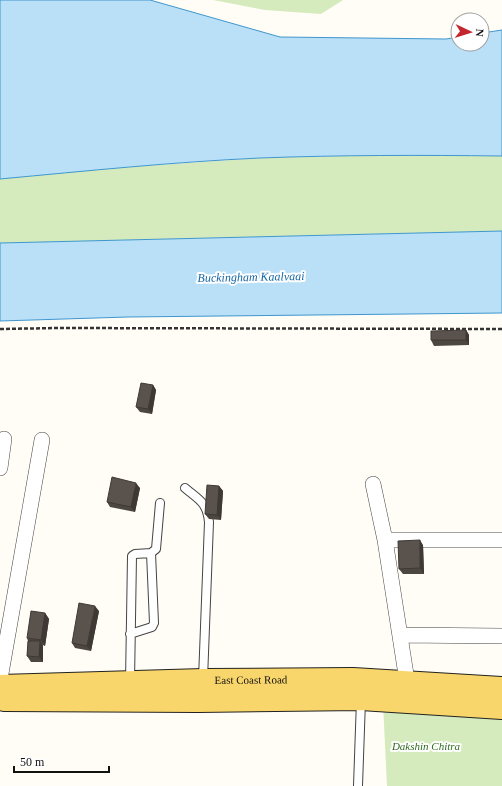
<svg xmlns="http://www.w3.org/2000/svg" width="502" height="786" viewBox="0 0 502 786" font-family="'Times New Roman',serif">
<rect width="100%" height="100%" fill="#fffdf5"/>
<path fill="#d5ebbd" d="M213,0H343L321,14L265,10Z
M409,154L502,156V231L0,243V179L114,168L259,158Z
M383,703L502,712V786H387Z"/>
<path fill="#b9e0f7" stroke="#3f96cf" d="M0,0H150L280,37L446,39L458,37V44H482V33L502,30V156C421,155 340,155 260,158C173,162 86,171 0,179Z
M502,231V313L128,317L0,321V243Z"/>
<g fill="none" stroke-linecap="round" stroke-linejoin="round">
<g stroke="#444" stroke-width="10">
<path id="lane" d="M185,488C199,500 207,502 209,522L203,679
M130,634L152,627L154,623L151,553
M130,682L132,556L135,554L151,553L156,549L160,503
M358,786L361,700"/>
</g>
<g stroke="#444" stroke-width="16">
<path id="street" d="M0,468L4,439
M373,484L385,540L407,681
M385,540H502
M400,635L502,636
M0,679L42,440"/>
</g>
<g stroke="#222" stroke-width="24">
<g id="primary">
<path id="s1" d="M0,686L203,680L353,679L502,688"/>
<path d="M4,700L198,701L361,699L502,708"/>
</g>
</g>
<path stroke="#333" stroke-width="2.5" stroke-dasharray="4 2" stroke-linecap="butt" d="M0,329L58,328L502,329"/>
<use href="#lane" stroke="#fff" stroke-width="8"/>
<use href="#street" stroke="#fff" stroke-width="15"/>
<use href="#primary" stroke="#f9d66b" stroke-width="22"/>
</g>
<path fill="#4d4742" d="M466,330L469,335V345L434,346L431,340Z
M153,385L156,390L152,414L140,412L136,407Z
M219,486L223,491L221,520L209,519L205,514Z
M140,488L135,512L110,507L107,502Z
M423,545L424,574H403L399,569Z
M99,611L91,651L75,648L72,643Z
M45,613L49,619L45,646L43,645V662H31L27,656L28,641L27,638Z"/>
<path fill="#3f3936" d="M466,330L469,335V345L466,340Z
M153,385L156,390L152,414L148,409Z
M136,483L140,488L135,512L131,507Z
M219,486L223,491L221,520L217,515Z
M420,540L423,545L424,574L420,568Z
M95,606L99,611L91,651L87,646Z
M45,613L49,619L45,646L41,640Z
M40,641L43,647V662L39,657Z"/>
<path fill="#5a524d" stroke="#3f3936" d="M466,330V340H431V331Z
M141,383L153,385L148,409L136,407Z
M112,477L136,483L131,507L107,502Z
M207,485L219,486L217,515L205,514Z
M420,540V568L399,569L398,541Z
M79,603L95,606L87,646L72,643Z
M31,611L45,613L41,640L27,638Z
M28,641H40L39,657L27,656Z"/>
<g text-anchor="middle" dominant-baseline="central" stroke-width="4" stroke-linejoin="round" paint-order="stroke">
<g font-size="11" fill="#111" stroke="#fff">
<text stroke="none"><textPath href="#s1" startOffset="251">East Coast Road</textPath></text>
</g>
<g font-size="11" font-style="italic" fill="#2f6b1f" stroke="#fff">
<text x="426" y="746">Dakshin Chitra</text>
</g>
<g font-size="12" font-style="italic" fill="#1768a6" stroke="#fff">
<text transform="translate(251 277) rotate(-1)">Buckingham Kaalvaai</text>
</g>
</g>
<g transform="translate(470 32) rotate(94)"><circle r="19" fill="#ffffff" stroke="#a0a0a0"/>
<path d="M0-3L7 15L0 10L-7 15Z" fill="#c4262e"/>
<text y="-6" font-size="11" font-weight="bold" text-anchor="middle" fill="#111111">N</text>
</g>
<path d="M14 766v6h95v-6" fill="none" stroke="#111111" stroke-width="2"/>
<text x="20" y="766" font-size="12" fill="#111111" stroke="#ffffff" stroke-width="3" paint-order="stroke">50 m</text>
</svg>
